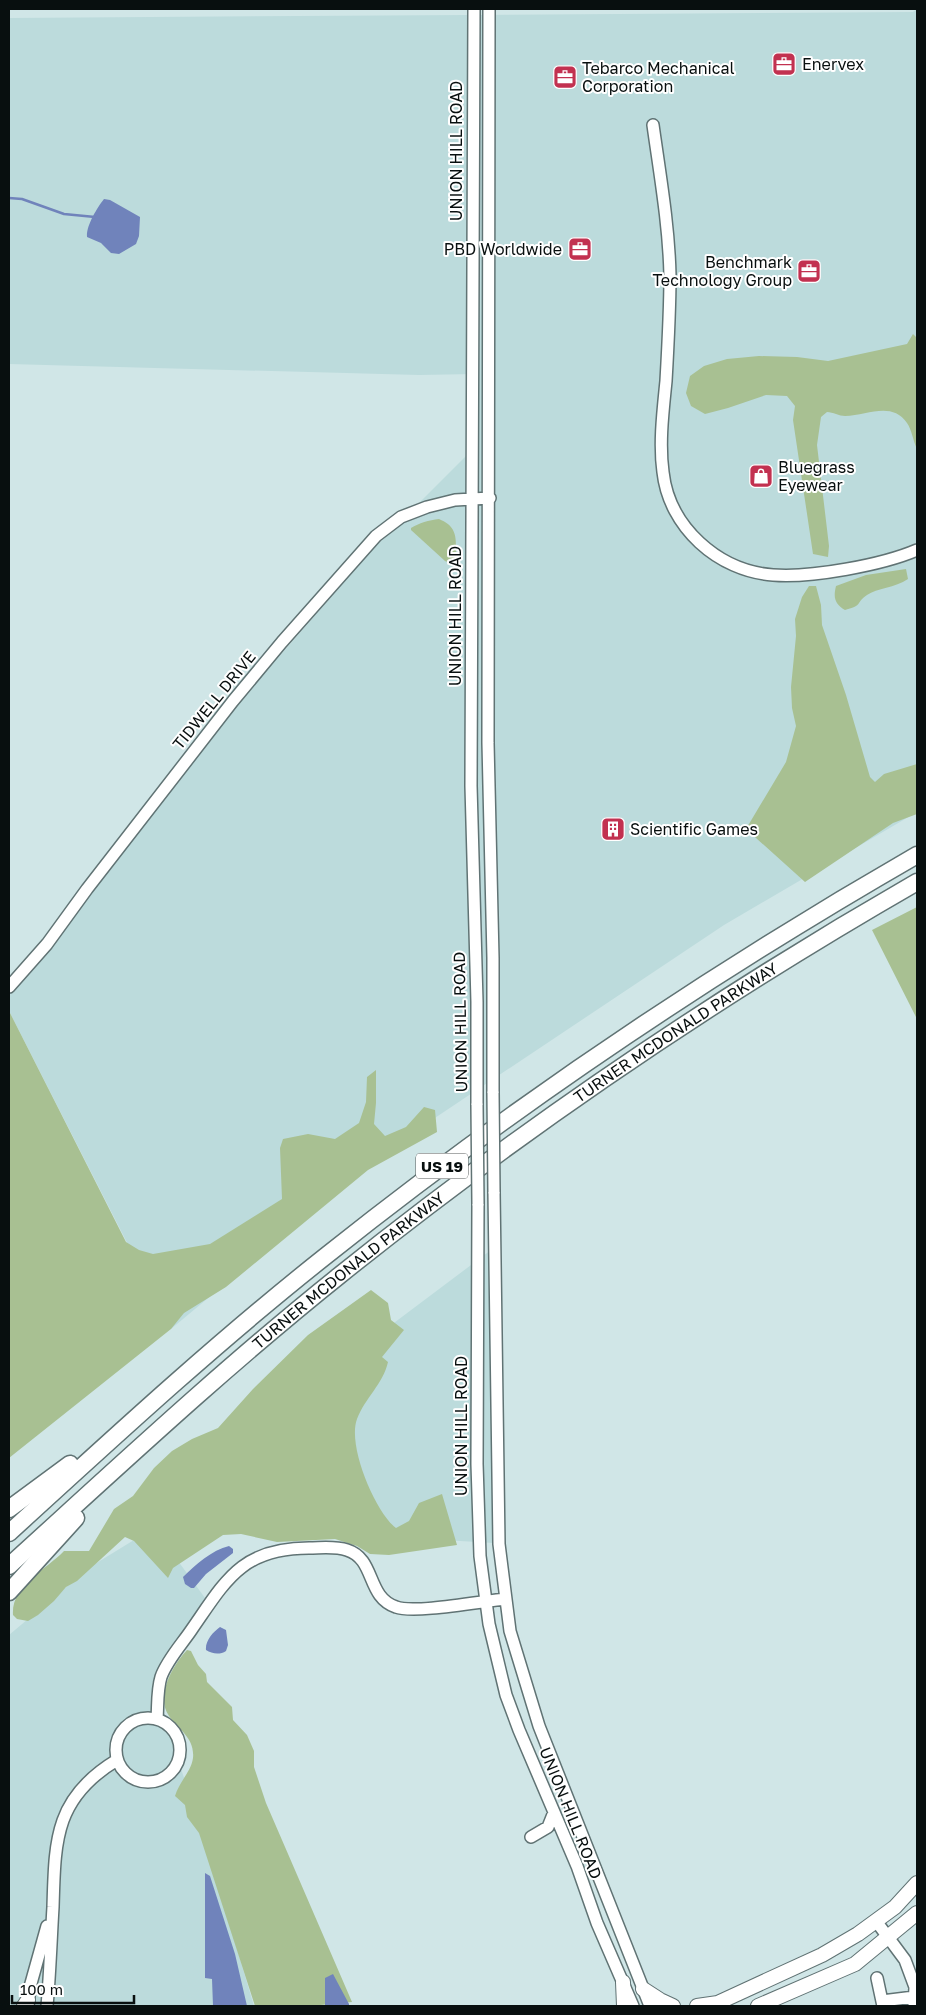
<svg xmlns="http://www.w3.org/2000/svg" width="926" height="2015" viewBox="0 0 926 2015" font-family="'Golos Text',sans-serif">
<rect width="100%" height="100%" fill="#d0e6e7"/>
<path fill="#bcdbdc" d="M917,9V812L724,925L381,1154L171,1329L9,1011V991L193,755L375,547L477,445L475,374L419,375L9,364V18L913,12Z
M495,1247L494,1543L359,1535L310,1386Z
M151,1524L205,1598L152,1683L201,1828L254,2006H9V1635L90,1567L134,1540Z"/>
<path fill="#a8c092" d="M913,334L917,338V449C913,441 912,430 907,423C892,401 868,415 845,416C839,416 833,412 827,412L821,417L817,445L829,546L828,557L813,554L793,420L795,406L787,396L766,395L728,408L705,414L691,406L686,393L690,376L704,366L727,359L759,356L797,357L828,361L907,344Z
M439,519C453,525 456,532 456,546C456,552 456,558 454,563H450L445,561L411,530V528C419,523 429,520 439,519Z
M906,569L908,579C895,588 877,588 867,595C855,603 864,605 845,610C835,604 833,598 836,586L866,575Z
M809,586H816L821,605L822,625L846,695L870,777L875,782L884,774L917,764V814L893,823L805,882L746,829L786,762L796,726L792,708L791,687L796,636L795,619L802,597Z
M917,907V1019L872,930Z
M9,1011L126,1242L139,1250L153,1254L210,1244L282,1199L280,1148L283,1139L308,1134L335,1139L359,1123L366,1102L367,1077L376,1070V1103L374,1124L385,1136L406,1127L424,1107L435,1110L437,1132L368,1170L226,1287L184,1313L171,1329L9,1458Z
M371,1290L388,1303L391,1320L404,1330L382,1357L388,1362C383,1384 365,1398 357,1419C347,1445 375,1512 396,1528L409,1521L419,1503L442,1494L457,1545L389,1555L370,1554L357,1546L335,1539L277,1542L241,1534L223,1535L173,1568L168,1578L134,1541L125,1537L77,1581L66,1587L54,1601L38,1615L28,1621L17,1619L13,1615C11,1585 46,1570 64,1551H89L114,1509L133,1496L154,1468L172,1451L192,1439L218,1428L253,1389L308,1335Z
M187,1650L191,1651L198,1665L206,1674L207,1682L232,1707L233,1720L247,1735L254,1751V1767L266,1803L352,2002L310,2006H255L199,1833L187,1817L185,1805L175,1796C179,1782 191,1772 193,1758C195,1738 179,1730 169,1716C155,1696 173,1665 187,1650Z"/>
<path fill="#7083bb" d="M104,199L110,200L140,217L139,236L136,244L119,254L111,253L101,243L87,237C86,226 97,208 104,199Z
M229,1546L233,1549V1553L206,1574L194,1588H191L185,1584L183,1577C195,1565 212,1550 229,1546Z
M220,1627L226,1630L228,1645L226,1651C220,1655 212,1654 206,1650C205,1641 213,1632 220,1627Z
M205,1873L210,1876L235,1954L247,2006H213L212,1979L205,1978Z
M333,1974L349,2004V2006H325V1978Z"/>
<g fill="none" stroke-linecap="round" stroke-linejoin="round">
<path stroke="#7083bb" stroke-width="2.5" d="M9,198L22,199L64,214L95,217"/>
<g stroke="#607374" stroke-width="14">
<path id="minor" d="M474,9L471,786L477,1002V1105
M489,9L488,743L493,958V1093
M653,125C660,175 669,226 670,276C670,311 668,346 666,381C663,411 659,443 663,472C669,527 718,571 773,575C811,578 882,565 917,550
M9,987L47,944L87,889L233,701L282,642L376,536L401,517L427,507L455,500L490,498
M494,1192L499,1544L510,1631L539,1726L650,2006
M478,1204L477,1464L480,1556L489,1624L506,1695L519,1730L577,1866L597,1923L633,2006
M116 1750a32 32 0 1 1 64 0a32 32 0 1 1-64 0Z
M157,1719C158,1705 157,1690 161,1677C167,1660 182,1644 192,1629C226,1580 242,1548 309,1548C321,1548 335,1546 347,1550C376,1559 366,1597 396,1607C414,1614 483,1601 506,1599
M531,1837L548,1827L554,1812
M876,1921L905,1960L915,1987L914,2006
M877,1978L883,2006
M882,2001L914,1997
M28,2006L30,1987L47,1926
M47,2006C50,1973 51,1940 53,1907C55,1841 54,1798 117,1760"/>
</g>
<g stroke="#607374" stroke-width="16">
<path id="major" d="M623,1982L624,2006
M643,1989L660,2000L673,2006
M24,2006L28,2000
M697,2006L718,2003
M711,2006L822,1955L858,1934L895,1907L917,1883
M758,2006L855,1964L917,1913"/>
</g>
<g stroke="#607374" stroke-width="19">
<g id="highway">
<path d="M9,1509L70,1464"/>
<path d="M9,1533C113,1438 217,1342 327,1255C514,1106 710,974 917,855"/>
<path id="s1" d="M9,1566C118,1467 225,1367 340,1275C522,1129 715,998 917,882"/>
<path d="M9,1592L76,1518"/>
</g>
</g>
<use href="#minor" stroke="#fff" stroke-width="11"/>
<use href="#major" stroke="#fff" stroke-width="14"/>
<use href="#highway" stroke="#fff" stroke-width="16"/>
<g stroke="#607374" stroke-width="14" stroke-linecap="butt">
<path id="minor-bridge" d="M493,1093L494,1192
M477,1105L478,1204"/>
</g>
<use href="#minor-bridge" stroke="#fff" stroke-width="11"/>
</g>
<defs>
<g id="office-square" transform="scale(1.25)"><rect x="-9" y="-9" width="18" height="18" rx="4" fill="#c23150" stroke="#fff"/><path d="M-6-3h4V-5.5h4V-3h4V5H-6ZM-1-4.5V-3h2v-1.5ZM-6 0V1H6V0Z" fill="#fff"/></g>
<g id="shop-square" transform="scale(1.25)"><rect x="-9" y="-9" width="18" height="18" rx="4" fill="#c23150" stroke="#fff"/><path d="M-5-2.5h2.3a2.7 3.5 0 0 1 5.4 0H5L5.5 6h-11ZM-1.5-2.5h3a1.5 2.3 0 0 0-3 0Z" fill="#fff"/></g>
<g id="building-square" transform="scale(1.25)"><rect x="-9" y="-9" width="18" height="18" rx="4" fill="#c23150" stroke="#fff"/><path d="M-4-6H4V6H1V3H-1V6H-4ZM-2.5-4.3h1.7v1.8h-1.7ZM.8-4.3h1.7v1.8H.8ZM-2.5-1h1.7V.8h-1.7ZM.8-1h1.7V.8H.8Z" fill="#fff"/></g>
</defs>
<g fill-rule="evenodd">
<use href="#office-square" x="784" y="64"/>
<use href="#office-square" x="565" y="77"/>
<use href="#office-square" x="580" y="249"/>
<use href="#office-square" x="809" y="271"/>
<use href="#shop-square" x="761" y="476"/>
<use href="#building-square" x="613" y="829"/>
</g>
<g text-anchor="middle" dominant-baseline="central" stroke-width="4" stroke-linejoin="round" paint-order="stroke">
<rect fill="#fff" stroke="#525757" stroke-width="1" x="416" y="1153.5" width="52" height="25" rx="4"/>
<g font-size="15" font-weight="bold" fill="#080f0f">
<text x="442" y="1166">US 19</text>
</g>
<g font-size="16" fill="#080f0f" stroke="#fff" text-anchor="start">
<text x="802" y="64">Enervex</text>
<text x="582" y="68">Tebarco Mechanical<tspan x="582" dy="18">Corporation</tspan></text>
<text x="562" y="249" text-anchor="end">PBD Worldwide</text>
<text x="792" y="262" text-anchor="end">Benchmark<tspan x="792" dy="18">Technology Group</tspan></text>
<text x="778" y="467">Bluegrass<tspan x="778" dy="18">Eyewear</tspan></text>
<text x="630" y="829">Scientific Games</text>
</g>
<g font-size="16" fill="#080f0f" stroke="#fff">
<text transform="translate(456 151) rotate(-90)">UNION HILL ROAD</text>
<text transform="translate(455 616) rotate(-90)">UNION HILL ROAD</text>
<text transform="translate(214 700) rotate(-51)">TIDWELL DRIVE</text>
<text transform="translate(460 1022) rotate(-91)">UNION HILL ROAD</text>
<text stroke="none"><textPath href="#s1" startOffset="855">TURNER MCDONALD PARKWAY</textPath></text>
<text stroke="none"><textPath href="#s1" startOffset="450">TURNER MCDONALD PARKWAY</textPath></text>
<text transform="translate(461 1426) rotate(-90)">UNION HILL ROAD</text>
<text transform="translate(571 1813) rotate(68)">UNION HILL ROAD</text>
</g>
</g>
<rect width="926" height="2015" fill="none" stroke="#080f0f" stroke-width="20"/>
<path d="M12 1995v8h122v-8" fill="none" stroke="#080f0f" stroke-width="2.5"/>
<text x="20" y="1995" font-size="15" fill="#080f0f" stroke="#ffffff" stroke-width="4" paint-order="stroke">100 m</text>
</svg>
